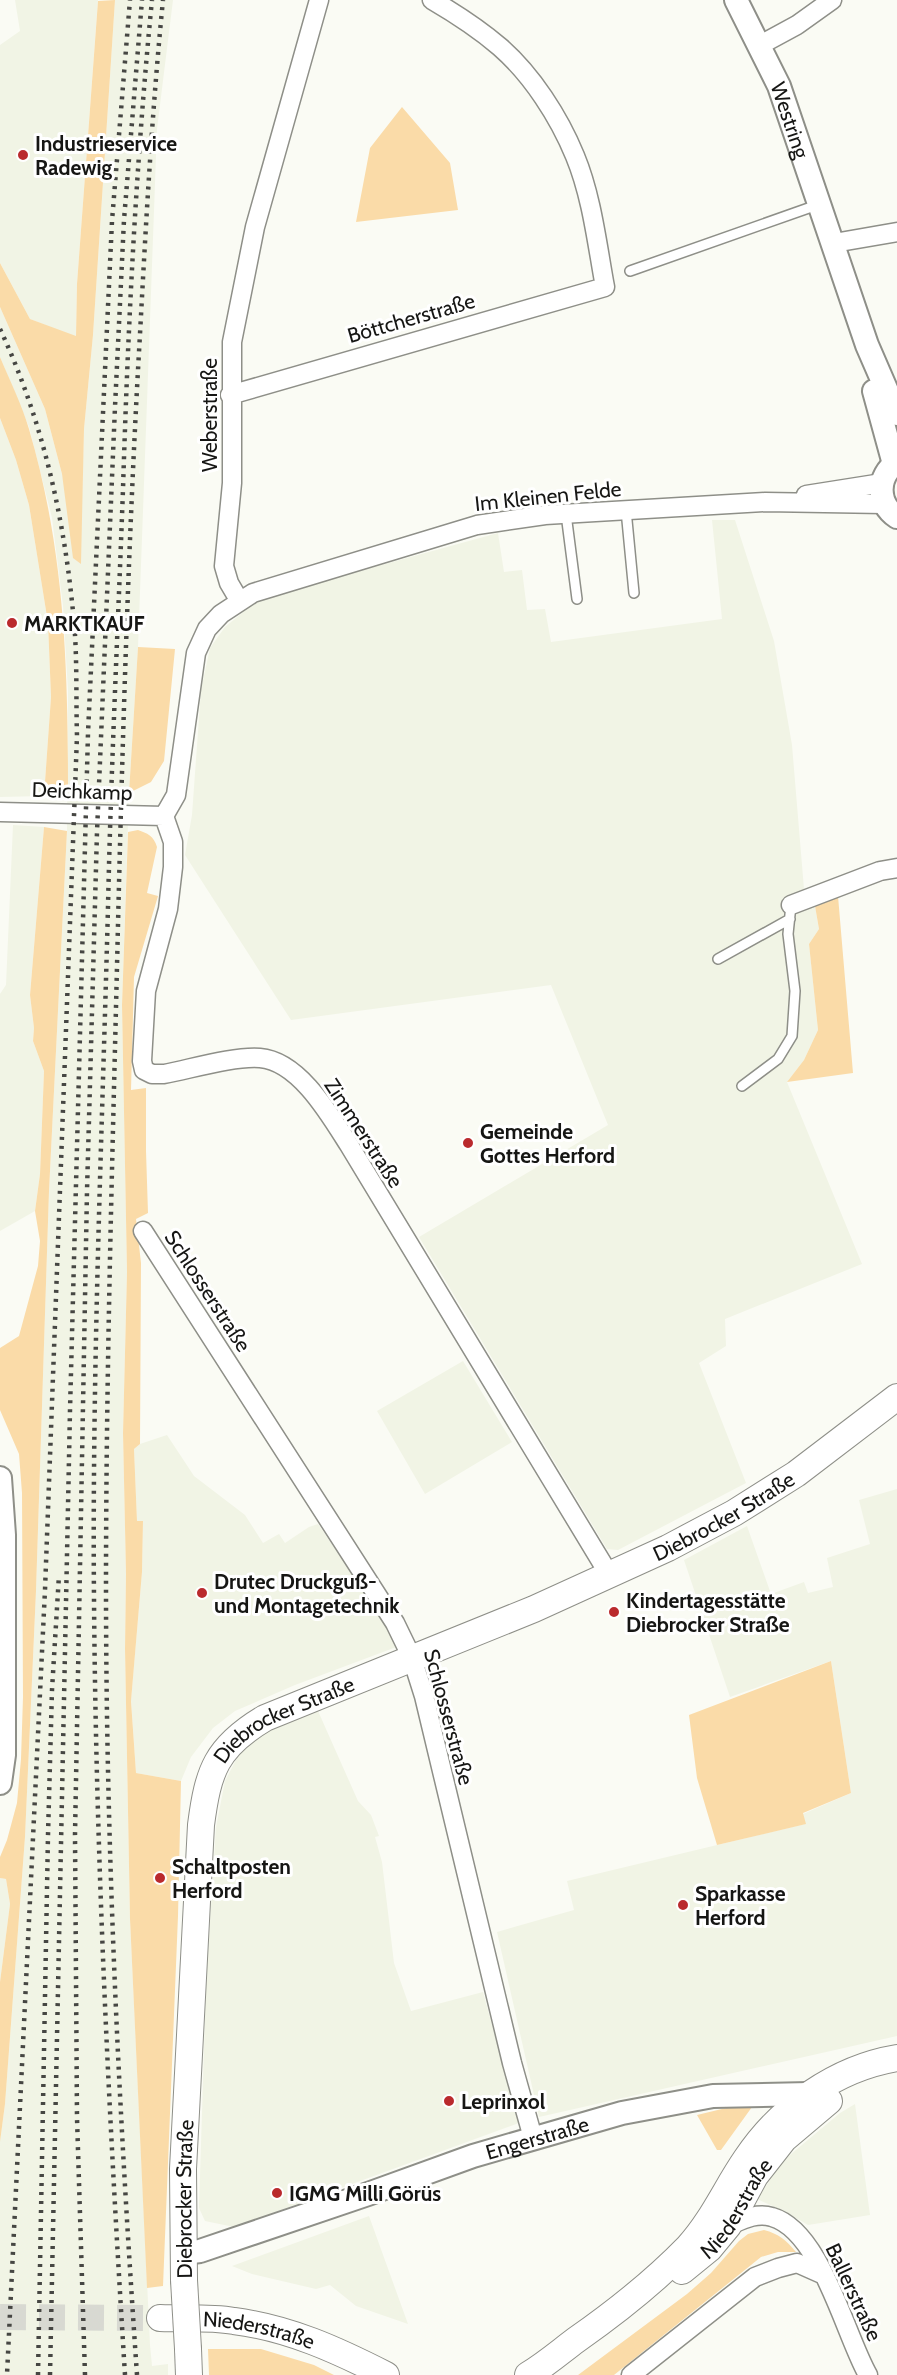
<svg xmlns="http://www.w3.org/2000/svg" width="897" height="2375" viewBox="0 0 897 2375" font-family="Cabin,sans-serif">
<rect width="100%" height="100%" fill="#fafbf4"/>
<path fill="#f1f4e5" d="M15,0H98L77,284L76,337L30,319L0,263V45L20,31Z
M115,0H173L157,129L138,647L129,793L122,1005L127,1272L123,1433L126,1574L125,1649L130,1919L150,2345L152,2366L168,2364V2375H0V2142L5,2104L25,1837L36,1591L49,1191L67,831L68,691L63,606L52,518L29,427L0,357V307L45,409L62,474L80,563L84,429L93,335Z
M0,418L16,460L29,505L48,623L51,697L44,796L0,797Z
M712,520H735L774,641L792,745L804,889L815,906L819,929L809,944L818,1030L804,1060L787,1082L862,1264L725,1319L726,1346L699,1363L746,1483L618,1550L607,1549L419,1237L608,1125L551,985L291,1020L185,855L192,815L201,690L210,648L225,627L253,604L294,589L498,533L504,572L522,570L527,610L545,609L551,642L722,619Z
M13,825L44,827L30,995L34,1028L33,1041L44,1071L40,1174L35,1211L0,1231V994L6,985Z
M463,1361L512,1442L425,1494L377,1411Z
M167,1435L194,1476L245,1515L263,1543L279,1534L285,1543L309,1527L318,1524L389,1627L399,1646L295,1685L235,1711L213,1728L191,1757L181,1781L136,1773L131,1700L142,1572L143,1522L137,1521L134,1449L140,1444Z
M897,1489V2036L539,2117L497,1932L574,1910L567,1881L805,1824L803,1814L851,1793L831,1661L730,1697L684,1560L747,1526L771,1594L804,1582L808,1593L833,1587L827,1558L870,1544L859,1500Z
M318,1711L358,1801L371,1815L379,1836L375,1837L382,1862L394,1963L411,2011L483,1992L519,2123L234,2227L205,2221L199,2208L206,1985L216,1827L225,1781L238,1756L255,1740L272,1729Z
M0,1878L6,1879L10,1904L0,1982Z
M855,2104L870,2215L808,2225L786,2212L757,2199L784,2160L840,2113Z
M369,2216L408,2324L356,2306L330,2285L316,2289L252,2274L232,2266Z"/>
<path fill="#fadba8" d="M115,0L93,335L84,429L81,564L73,558L62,474L45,409L0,307V263L30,319L76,336L77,284L98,1Z
M402,107L450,163L458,210L356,222L370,148Z
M0,357C10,381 22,405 29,429C65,552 68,666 68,792L44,796L51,697L48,623L29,505L16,460L0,418Z
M138,647L175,649L164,761L151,782L129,793Z
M44,827L67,831L49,1191L36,1591L25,1837L5,2104L0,2142V1982L10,1904L6,1879L0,1878V1857L7,1840L17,1803L21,1759L23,1697L22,1493L19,1454L0,1410V1348L19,1336L38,1266L40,1241L35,1211L40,1174L44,1071L33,1041L34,1028L30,995Z
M138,830C147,833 154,836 157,847L147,893L158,896L134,977L131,1090L146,1088V1151L148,1213L136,1219L141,1263L140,1444L134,1449L137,1521H143L142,1572L131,1701L136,1773L181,1781L178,1916L163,2286L147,2288L130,1919L125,1649L126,1574L123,1433L127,1272L122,1005L128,832Z
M838,896L853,1073L787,1082L804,1060L818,1030L809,944L819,929L815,906Z
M831,1661L851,1793L803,1813L806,1824L717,1845L697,1778L689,1715Z
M752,2107L721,2150H717L697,2115L726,2108Z
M764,2230C779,2234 786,2240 796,2252H778L761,2257L614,2375H578L687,2294L711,2273L739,2241L748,2234Z
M208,2349H261L314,2365L334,2375H209Z"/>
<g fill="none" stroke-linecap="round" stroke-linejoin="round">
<path stroke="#d8d9d2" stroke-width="26" stroke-dasharray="26 13" stroke-linecap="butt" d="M0,2317L160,2318"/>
<g stroke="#8e8f88" stroke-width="12">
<path id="service" d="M630,271L820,204
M626,510L634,593
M566,514L577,599
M718,959L790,919
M742,1086L778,1059L792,1036L795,991L788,934L791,905"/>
</g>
<g stroke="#8e8f88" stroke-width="21">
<path id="minor" d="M760,45L797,25L832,0
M834,243L897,232
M230,395L605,287C597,244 592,197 575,156C559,117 532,75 500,47C479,29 456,14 432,0
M806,495L882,483
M239,600L229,583L224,566L232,483V342L255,227L319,0
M0,812L164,816
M164,816L173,842V867L168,909L146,991L142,1061L144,1070L152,1074H164C191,1069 233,1056 260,1058C299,1061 330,1115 349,1145L610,1576
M164,816L176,795L196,653L207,629L221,614L253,593L477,525L545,515L765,502L884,504
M791,905L880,871L897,868
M143,1231L395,1623L412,1658L424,1696L512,2063L533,2138
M728,2226C742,2220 756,2212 772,2217C821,2231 845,2335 868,2375
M631,2375L755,2277L778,2268L797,2263L824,2275"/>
</g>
<g stroke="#8e8f88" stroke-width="26">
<g id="tertiary">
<path id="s1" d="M736,0L779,86L867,345L897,414"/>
<path d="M874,391L894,464"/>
<path d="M897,462C877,476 876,503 897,517"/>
<path d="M0,1478L4,1535V1755L0,1783"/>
<path id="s2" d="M184,2253L200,2251L368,2194L473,2156L622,2113L713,2096L810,2094"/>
</g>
</g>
<g stroke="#8e8f88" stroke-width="28">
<g id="secondary">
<path id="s3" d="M682,2271L709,2249L728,2226L755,2176L784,2139L829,2101"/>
<path id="s4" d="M184,2280L183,2169L201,1825C208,1771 216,1747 265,1718L534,1609L668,1548L734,1513L796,1474L897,1397"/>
<path id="s5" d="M160,2318C185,2319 210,2317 234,2321C289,2328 337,2350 386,2375"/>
<path d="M188,2349L189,2375"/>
<path d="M528,2375C545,2365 560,2352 576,2340C616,2312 654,2282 688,2247C712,2221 726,2188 746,2159C780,2108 836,2068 897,2058"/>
</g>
</g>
<use href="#service" stroke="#fff" stroke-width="9"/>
<use href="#minor" stroke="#fff" stroke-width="18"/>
<use href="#tertiary" stroke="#fff" stroke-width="22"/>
<use href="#secondary" stroke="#fff" stroke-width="26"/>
<path stroke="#464643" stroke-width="4.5" stroke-dasharray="3 6" stroke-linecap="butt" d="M0,329C45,425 67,530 75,635C77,668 76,702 77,736L45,1590L7,2375
M38,2375L48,1835L52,1690L59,1575
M50,2375L70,1410L88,733L112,221L130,0
M85,2375L77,2118L75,1835L87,1191L97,832L115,407L124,220L142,0
M125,2375C109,2117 96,1858 94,1599C92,1368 102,1137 108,907C111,767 118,628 123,489C128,326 136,162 152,0
M137,2375C119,2113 106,1850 106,1587C106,1380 112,1173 117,966C122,755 128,544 140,334C146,222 152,111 163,0"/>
<g stroke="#8e8f88" stroke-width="28" stroke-linecap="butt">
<path id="secondary-bridge" d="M184,2280L188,2349"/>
</g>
<use href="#secondary-bridge" stroke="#fff" stroke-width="26"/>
</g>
<g fill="#ba2a2d" stroke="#fff" stroke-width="2">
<circle cx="23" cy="155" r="6"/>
<circle cx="12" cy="623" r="6"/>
<circle cx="468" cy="1143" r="6"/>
<circle cx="202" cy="1593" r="6"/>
<circle cx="614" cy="1612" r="6"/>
<circle cx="160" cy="1878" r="6"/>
<circle cx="683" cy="1905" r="6"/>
<circle cx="449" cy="2101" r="6"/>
<circle cx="277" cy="2193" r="6"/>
</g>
<g text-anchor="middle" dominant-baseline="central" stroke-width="6" stroke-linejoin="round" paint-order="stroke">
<g font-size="21" fill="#161614" stroke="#fff">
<text stroke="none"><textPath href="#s1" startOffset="132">Westring</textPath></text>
<text transform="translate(411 318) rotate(-16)">Böttcherstraße</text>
<text transform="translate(209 415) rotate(-90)">Weberstraße</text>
<text transform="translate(548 496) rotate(-6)">Im Kleinen Felde</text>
<text transform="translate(82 791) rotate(2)">Deichkamp</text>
<text transform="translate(364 1133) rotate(57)">Zimmerstraße</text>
<text transform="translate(208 1291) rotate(57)">Schlosserstraße</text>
<text stroke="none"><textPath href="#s4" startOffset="1088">Diebrocker Straße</textPath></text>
<text transform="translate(449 1717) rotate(75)">Schlosserstraße</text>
<text stroke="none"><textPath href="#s4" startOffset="602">Diebrocker Straße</textPath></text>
<text stroke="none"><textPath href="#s2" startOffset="372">Engerstraße</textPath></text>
<text stroke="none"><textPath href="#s4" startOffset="81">Diebrocker Straße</textPath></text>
<text stroke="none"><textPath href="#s3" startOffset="84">Niederstraße</textPath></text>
<text transform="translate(854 2292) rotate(65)">Ballerstraße</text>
<text stroke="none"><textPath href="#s5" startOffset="100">Niederstraße</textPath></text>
</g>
<g font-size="21" font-weight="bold" fill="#161614" stroke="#fff" text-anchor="start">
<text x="35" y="143">Industrieservice<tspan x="35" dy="24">Radewig</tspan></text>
<text x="24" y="623">MARKTKAUF</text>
<text x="480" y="1131">Gemeinde<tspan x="480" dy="24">Gottes Herford</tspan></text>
<text x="214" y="1581">Drutec Druckguß-<tspan x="214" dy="24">und Montagetechnik</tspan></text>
<text x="626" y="1600">Kindertagesstätte<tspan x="626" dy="24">Diebrocker Straße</tspan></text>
<text x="172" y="1866">Schaltposten<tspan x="172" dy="24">Herford</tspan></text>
<text x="695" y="1893">Sparkasse<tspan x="695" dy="24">Herford</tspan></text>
<text x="461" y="2101">Leprinxol</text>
<text x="289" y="2193">IGMG Milli Görüs</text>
</g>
</g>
</svg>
